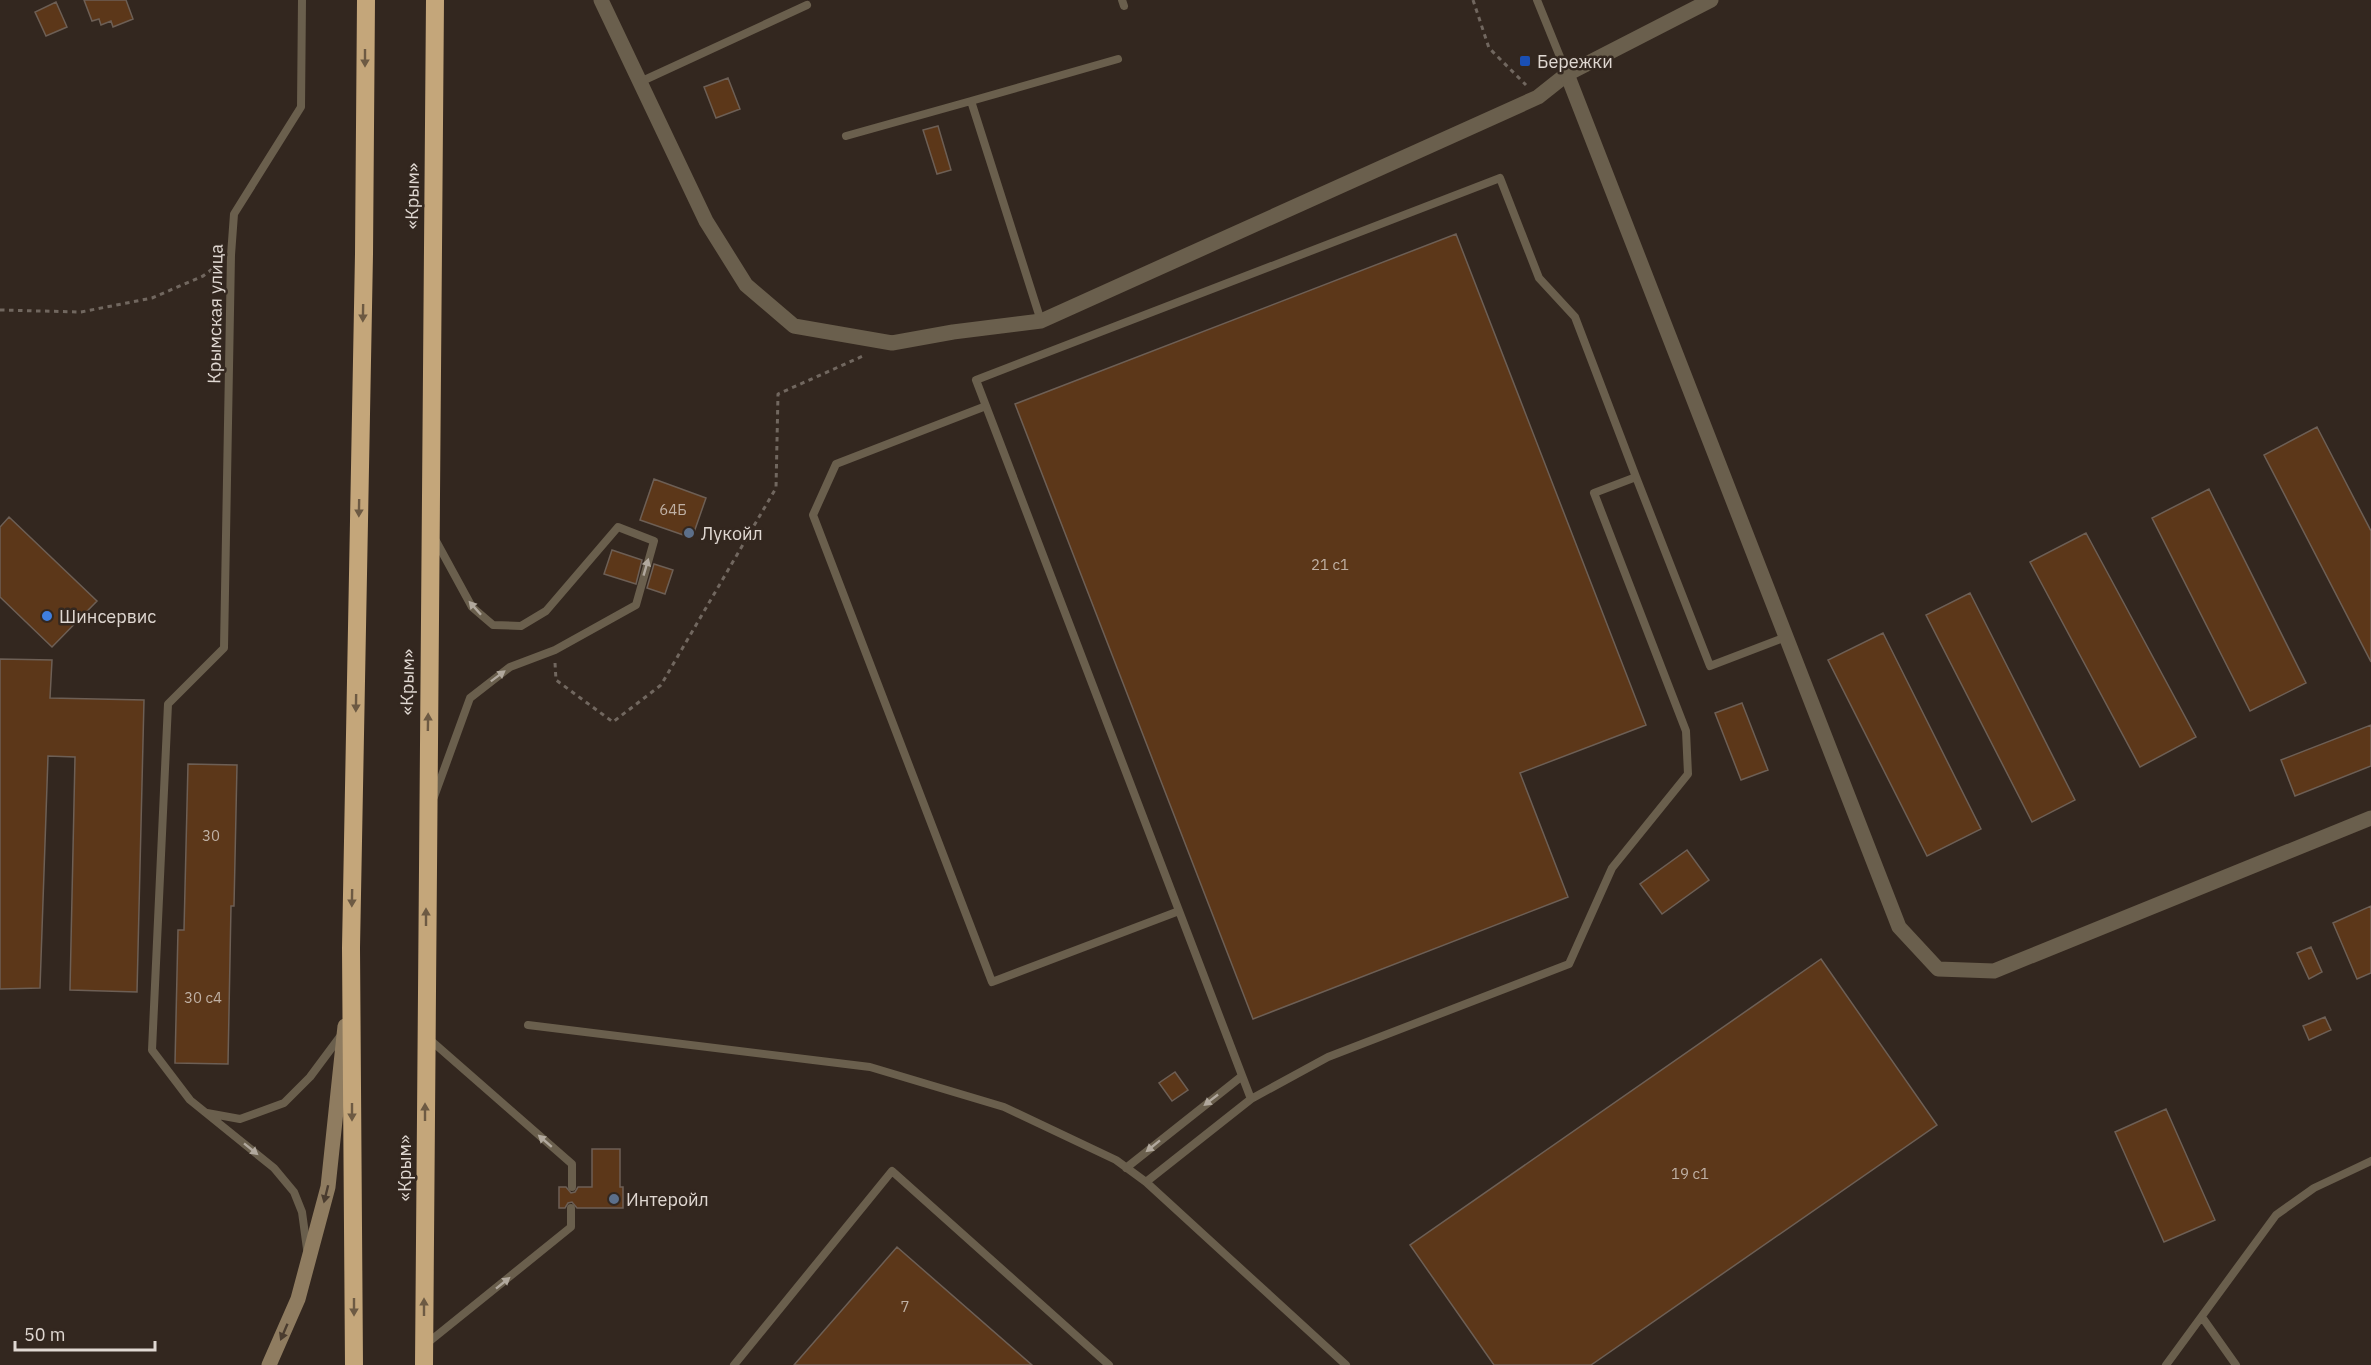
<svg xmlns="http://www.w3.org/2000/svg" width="2371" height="1365" viewBox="0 0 2371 1365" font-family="'IBM Plex Sans',sans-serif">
<rect width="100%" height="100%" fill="#33271f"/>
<path fill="#5c3719" stroke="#6d5f55" stroke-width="1.5" d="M84,0H126L133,19L113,27L111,21L101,25L99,19L92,21Z
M56,2L67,27L46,36L35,12Z
M728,78L740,109L716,118L704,87Z
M938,126L951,170L937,174L923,130Z
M1456,234L1646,725L1520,773L1568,897L1253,1019L1015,404Z
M2317,427L2371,531V662L2264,455Z
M654,479L706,498L692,538L640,520Z
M2209,489L2306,683L2250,711L2152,518Z
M9,517L97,601L52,647L0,597V527Z
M2086,533L2196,737L2140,767L2030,562Z
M612,550L642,560L636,584L604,574Z
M654,564L673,570L665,594L647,588Z
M1970,593L2075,800L2032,822L1926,615Z
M1883,633L1981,829L1927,856L1828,660Z
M0,659L52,660L50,698L144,700L137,992L70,990L75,757L48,756L40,988L0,989Z
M1742,703L1768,770L1741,780L1715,713Z
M2371,725V766L2295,796L2281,760Z
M188,764L237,765L234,906H231L228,1064L175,1063L178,930H184Z
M1687,850L1709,880L1662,914L1640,884Z
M2371,906V973L2357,979L2333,923Z
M2311,947L2322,972L2309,979L2297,953Z
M1821,959L1937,1125L1591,1365H1494L1410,1245Z
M2325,1017L2331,1030L2309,1040L2303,1026Z
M1175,1072L1188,1090L1172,1101L1159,1083Z
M2166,1109L2215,1220L2164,1242L2115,1132Z
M592,1149H620V1187H623V1208H577L572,1202L568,1203L565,1208H559V1187H566L571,1193L575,1192L578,1187H592Z
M897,1247L1032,1365H794Z"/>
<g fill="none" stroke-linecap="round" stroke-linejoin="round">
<path stroke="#71675f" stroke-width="3" stroke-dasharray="4.5 4.5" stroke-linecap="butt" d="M1473,0L1489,48L1526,85
M0,310L81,312L152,298L203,276L219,264
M555,663L556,680L613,722L661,685L776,488L778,394L863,356"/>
<path stroke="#6a5f4d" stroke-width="8" d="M302,0L301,107L234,214L231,255L224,648L168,704L152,1050L190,1100L274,1168L294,1192L302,1212L307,1249
M1122,0L1124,6
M1537,0L1567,74
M640,82L807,5
M971,101L1118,59
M846,136L971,101L1041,321
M986,406L836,464L813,515L992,982L1179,911
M434,797L470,698L510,667L555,650L636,605L654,541L618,527L546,611L521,626L493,625L472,607L436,541
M528,1025L870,1067L1004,1107L1116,1160L1146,1182L1346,1365
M428,1038L572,1164V1187
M1251,1099L976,380L1500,178L1539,278L1575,317L1636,477
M207,1113L240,1119L284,1103L310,1077L342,1034
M1126,1168L1242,1076
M1146,1182L1251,1099L1328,1057L1569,964L1612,868L1688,774L1686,731L1594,493L1636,477L1710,666L1786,637
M2202,1317L2236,1365
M425,1345L571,1227V1208
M734,1365L892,1171L1109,1365
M2166,1365L2276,1215L2314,1188L2371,1161"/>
<path stroke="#6a5f4d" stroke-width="15" d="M601,0L706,221L746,285L794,326L892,343L953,332L1041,321L1538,97L1567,74L1711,0"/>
<path stroke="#6a5f4d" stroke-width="15" d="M1567,74L1899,927L1938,969L1994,971L2371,818"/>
<path stroke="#8f7c60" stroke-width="15" d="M269,1365L298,1299L328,1187L345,1026"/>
<path stroke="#c4a67a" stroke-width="18" d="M354,1365L351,948L364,254L366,0
M424,1365L435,0"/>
</g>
<defs><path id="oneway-solid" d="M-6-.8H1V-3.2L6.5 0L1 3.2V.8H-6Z" transform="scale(1.5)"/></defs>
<g fill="#6d5a43">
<use href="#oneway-solid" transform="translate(365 58) rotate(90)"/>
<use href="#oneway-solid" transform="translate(363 313) rotate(91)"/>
<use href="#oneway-solid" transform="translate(359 508) rotate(91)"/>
<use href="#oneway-solid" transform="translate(356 703) rotate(91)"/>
<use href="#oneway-solid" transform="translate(428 722) rotate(-89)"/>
<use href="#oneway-solid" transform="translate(352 898) rotate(91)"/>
<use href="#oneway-solid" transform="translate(426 917) rotate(-90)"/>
<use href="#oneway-solid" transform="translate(352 1112) rotate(90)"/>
<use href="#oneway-solid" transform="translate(425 1112) rotate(-90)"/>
<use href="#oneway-solid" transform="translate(354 1307) rotate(90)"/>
<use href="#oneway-solid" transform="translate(424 1307) rotate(-90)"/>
</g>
<g fill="#b1a89d">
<use href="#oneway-solid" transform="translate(646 567) rotate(-74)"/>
<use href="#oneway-solid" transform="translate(475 608) rotate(-132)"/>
<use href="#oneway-solid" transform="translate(498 676) rotate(-37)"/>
<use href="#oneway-solid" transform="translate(1211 1100) rotate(142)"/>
<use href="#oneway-solid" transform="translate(545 1141) rotate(-139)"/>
<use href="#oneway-solid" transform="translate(1153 1146) rotate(141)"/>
<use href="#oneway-solid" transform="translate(251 1149) rotate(39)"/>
<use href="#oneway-solid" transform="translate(503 1283) rotate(-39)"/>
</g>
<g fill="#4a3c2f">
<use href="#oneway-solid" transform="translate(326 1194) rotate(104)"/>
<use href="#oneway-solid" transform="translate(284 1332) rotate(113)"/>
</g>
<rect fill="#1a4fb4" stroke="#33271f" stroke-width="2" x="1519" y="55" width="12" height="12" rx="3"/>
<g fill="#5c6f8a" stroke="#33271f" stroke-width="2">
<circle cx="689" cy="533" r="6"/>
<circle cx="614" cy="1199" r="6"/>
</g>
<circle fill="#3f7fe0" stroke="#33271f" stroke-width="2" cx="47" cy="616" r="6"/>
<g text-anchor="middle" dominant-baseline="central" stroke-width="5" stroke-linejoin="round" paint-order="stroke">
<g font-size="15" fill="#bfb0a4">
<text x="673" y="509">64Б</text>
<text x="1330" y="564">21 с1</text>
<text x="211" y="835">30</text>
<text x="203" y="997">30 с4</text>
<text x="1690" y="1173">19 с1</text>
<text x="905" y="1306">7</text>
</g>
<g font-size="18" fill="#e0d8d2" stroke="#33271f" text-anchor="start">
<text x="1537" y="61">Бережки</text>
<text x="701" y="533">Лукойл</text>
<text x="59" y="616">Шинсервис</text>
<text x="626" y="1199">Интеройл</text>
</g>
<g font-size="18" fill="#e0d8d2" stroke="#33271f">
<text transform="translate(412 196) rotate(-89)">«Крым»</text>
<text transform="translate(215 314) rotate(-89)">Крымская улица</text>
<text transform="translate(407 682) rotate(-89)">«Крым»</text>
<text transform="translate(404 1168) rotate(-90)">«Крым»</text>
</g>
</g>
<path d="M15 1341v9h140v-9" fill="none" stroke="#e0d8d2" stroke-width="3"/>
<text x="24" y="1341" font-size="18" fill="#e0d8d2" stroke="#33271f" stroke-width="4.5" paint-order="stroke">50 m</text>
</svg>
